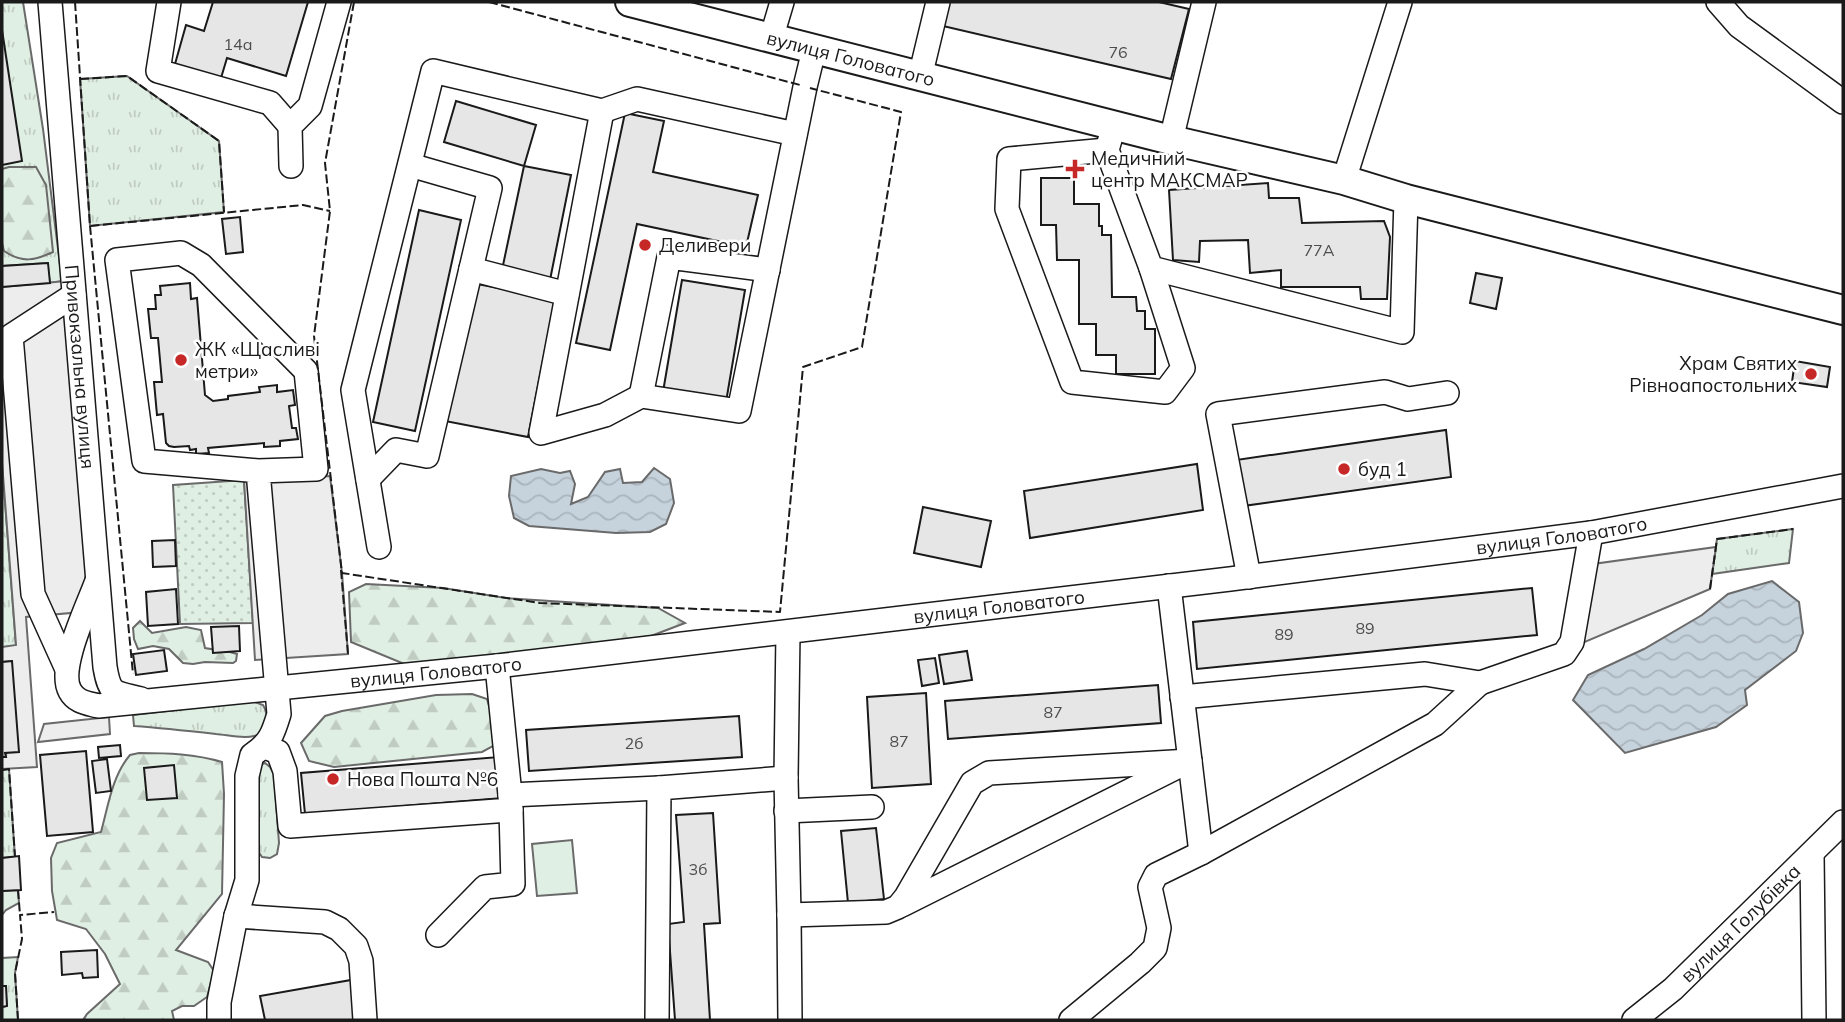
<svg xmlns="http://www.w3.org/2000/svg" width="1845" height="1022" viewBox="0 0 1845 1022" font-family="Mulish,sans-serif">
<defs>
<pattern id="grass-tufts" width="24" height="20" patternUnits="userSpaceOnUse" patternTransform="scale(1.75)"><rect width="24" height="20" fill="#e0efe3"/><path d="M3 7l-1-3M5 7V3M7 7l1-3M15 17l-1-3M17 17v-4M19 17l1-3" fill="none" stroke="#c0ccc2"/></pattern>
<pattern id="forest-firs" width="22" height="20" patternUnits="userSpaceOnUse" patternTransform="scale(1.75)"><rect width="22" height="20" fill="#e0efe3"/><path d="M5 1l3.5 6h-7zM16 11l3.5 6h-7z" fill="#c0ccc2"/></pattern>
<pattern id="garden-dots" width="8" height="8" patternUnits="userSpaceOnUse" patternTransform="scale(1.75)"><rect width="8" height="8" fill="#e0efe3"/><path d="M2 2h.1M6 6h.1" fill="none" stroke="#c0ccc2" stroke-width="1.8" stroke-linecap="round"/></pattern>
<pattern id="water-waves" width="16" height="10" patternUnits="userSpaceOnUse" patternTransform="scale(1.75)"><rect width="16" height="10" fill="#c6d2dc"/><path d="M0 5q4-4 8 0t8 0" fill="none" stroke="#aab4bc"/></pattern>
</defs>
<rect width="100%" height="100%" fill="#fff"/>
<path fill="url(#grass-tufts)" stroke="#6a6a6a" stroke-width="2" d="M2,2H23L43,129L62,281L50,283L47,263L2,266Z
M127,76L219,141L224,212L90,226L80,79Z
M2,462L16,646L2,647Z
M1793,529L1789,563L1712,574L1717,539Z
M252,701L263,705C269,715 269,733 254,736C243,739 228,735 216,734C189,731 161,728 134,726L133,715Z
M265,763L270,767L274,774L279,843L277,854L270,858L262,857L258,851L254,771L260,765Z
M9,769L15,857L2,858V770Z
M18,890L19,903L6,910L2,915V891Z
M18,957L15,973L18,1020H2V1007L7,1006L5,986H2V958Z"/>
<path fill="url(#forest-firs)" stroke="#6a6a6a" stroke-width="2" d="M9,167H36L46,185L53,252C34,261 22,263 4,251L2,243V169Z
M366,584L443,588L506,598L658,608L685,623L651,636L414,668L351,642L349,592Z
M140,621L152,633L186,627L201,630L205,648L230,652L237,654L236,661L233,663L205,662L193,664L183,663L169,649L153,646L138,649L134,639L133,628Z
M472,694L487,699L491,713L495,745L482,752L334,767L309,761L301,743L325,716L342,711L436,695Z
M139,753C168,753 195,754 222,762L224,794L222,894L176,950L208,962L214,971L207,997L194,1006H182L172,1011L174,1020H83L87,1014L120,984L105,954L86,929L57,920L52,891L51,858L57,843L101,832C108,807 112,776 130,755Z"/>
<path fill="url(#garden-dots)" stroke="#6a6a6a" stroke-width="2" d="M244,480L253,623L180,624L173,485Z"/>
<path fill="#e0efe3" stroke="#6a6a6a" stroke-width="2" d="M572,840L577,893L537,896L532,844Z"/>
<path fill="#ededed" stroke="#6a6a6a" stroke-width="2" d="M66,281L93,611L26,617L37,767L2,769V757H6L12,661L2,662V647L16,645L2,462V287Z
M330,476L342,573L348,654L255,660L244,480Z
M1716,547L1710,589L1573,647L1586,565Z
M109,717L110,734L38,742L44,724Z"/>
<path fill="url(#water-waves)" stroke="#6a6a6a" stroke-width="2" d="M654,468L670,479L674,503L666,524L650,532L616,533L529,526L514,518L509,496L511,476L541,469L560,473L570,471L575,484L571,504L588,497L605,472L620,469L623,483L642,482Z
M1772,581L1799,602L1803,633L1796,651L1745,690L1747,705L1716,727L1625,753L1573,700L1588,675L1644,649L1702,615L1728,594Z"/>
<path fill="#e6e6e6" stroke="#1a1a1a" stroke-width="2" d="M213,2H308L286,76L227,58L221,78L175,64L186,25L204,31Z
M948,2H1159L1189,9L1171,79L943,26Z
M2,30L22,161L2,165Z
M456,101L536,125L524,166L444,142Z
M625,113L664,121L653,172L758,195L746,247L637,224L610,350L576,343Z
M524,166L571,175L550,280L502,270Z
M1041,178H1074V204H1099V226H1102V235H1111L1112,297H1136L1137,311H1145V329H1155V374H1116V355H1096V324H1079V260H1057L1056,225H1041Z
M1268,183L1269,198H1299L1302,223L1384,221L1390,237L1387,299H1361L1360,287H1281V270L1250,273L1248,240L1200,241L1199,262L1173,260L1169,190Z
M419,210L461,220L415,431L373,422Z
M240,217L243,252L226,254L222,219Z
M48,263L50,283L2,287V266Z
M1476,273L1502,278L1496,309L1470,303Z
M682,280L745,290L726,402L663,392Z
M190,283L191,299L197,298L205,395L213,401L228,399V396L260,392L259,387L277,385V392L293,390L295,405L289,406L292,428H296L298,439L280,441V446L264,447V443L208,448L209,453L196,454V449L190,450L189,446L174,447L169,446L166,443L163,414L157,415L154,382H162L158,338H151L148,309H156L155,295H161L160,286Z
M472,283L555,299L528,437L445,421Z
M1795,361L1830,367L1827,387L1792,382Z
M1446,430L1451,477L1243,506L1236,460Z
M1197,464L1203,510L1030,538L1024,491Z
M923,507L991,521L981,567L914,553Z
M175,540L176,566L153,567L152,541Z
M1532,588L1537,635L1197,669L1193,622Z
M176,589L178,624L148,626L146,592Z
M239,626L240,651L213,653L211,627Z
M164,650L167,671L136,675L133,654Z
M967,651L972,680L944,684L939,655Z
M935,658L939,683L922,686L918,660Z
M12,661L19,752L5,753L6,757H2V662Z
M1158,685L1161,723L948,739L945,701Z
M926,693L931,784L872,788L867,697Z
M739,716L742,757L529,771L526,730Z
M120,745L121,756L99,758L98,747Z
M86,751L93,832L47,836L40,755Z
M499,757L503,798L305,814L301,773Z
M107,759L111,791L96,793L92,761Z
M174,765L177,798L147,800L144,768Z
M713,813L720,923L704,924L710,1020H675L668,924L684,922L676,815Z
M876,828L884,899L848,903L841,831Z
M19,856L21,890L2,891V858Z
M97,950L98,977L83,978L82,973L62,975L61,952Z
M351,980L358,1020H265L260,996Z
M2,986H6L7,1006L2,1007Z"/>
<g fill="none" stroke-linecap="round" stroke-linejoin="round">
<g stroke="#1a1a1a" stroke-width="26">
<g id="minor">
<path id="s1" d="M50,2L105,667C110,696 114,692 141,699"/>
<path d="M169,2L158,71L270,103L290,126"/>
<path d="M1718,2L1739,26L1843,102"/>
<path d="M771,39L782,2"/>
<path d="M920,77L938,2"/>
<path d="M602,111L541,433L605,415L641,396L739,411L805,87L814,50"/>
<path d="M1111,136L1107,150L1151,268L1402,332L1406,199"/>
<path d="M1171,140L1204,2"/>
<path d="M1107,150L1009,159L1007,209L1072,382L1165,392L1183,368L1151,268"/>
<path d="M291,166L290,126L310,106L339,2"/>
<path d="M1344,180L1400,2"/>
<path d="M471,269L567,294"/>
<path d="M641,396L669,257L768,270"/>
<path d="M368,479L396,450L427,456L490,188L410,165"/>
<path d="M379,547L353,390L433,71L602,111L637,99L795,134"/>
<path d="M1249,577L1218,414L1385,392L1408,399L1447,393"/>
<path id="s2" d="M97,581C88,606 57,668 70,691C76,702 87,703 98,706L497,666L1230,579L1591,533L1843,486"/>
<path d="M1169,586L1201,853"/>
<path d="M788,632L786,778L789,915L886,912L898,907L906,897L972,783L989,773L1190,761"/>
<path d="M497,666L510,795L659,788"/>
<path d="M66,667L33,594L11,336L74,295"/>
<path d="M1182,697L1425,674L1480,683L1564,654L1572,642L1591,533"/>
<path d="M265,747L278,752L285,771L290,826L511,810L510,795"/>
<path d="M786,811L872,807"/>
<path d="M1812,854L1814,1020"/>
<path d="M902,905L1181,765"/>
<path d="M789,915L790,1020"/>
<path d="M236,916L325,922L339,929L356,946L361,961L365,1020"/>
<path d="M438,935L485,887L513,884L511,810"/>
<path d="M219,1020V1002L236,916L247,880V776L252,755C270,743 273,734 279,714L258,471L144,461L117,260L181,253L201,265L306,371L316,469L258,471"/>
<path d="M657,1020L659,788L786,778"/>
<path d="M1071,1020L1140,963L1155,948L1159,928L1150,887L1156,875L1201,853L1435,724L1480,683"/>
<path id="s3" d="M1634,1020L1673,989L1843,822"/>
</g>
</g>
<g stroke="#1a1a1a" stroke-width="32">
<g id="major">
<path id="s4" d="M630,2L1171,140L1344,180L1406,199L1843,310"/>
</g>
</g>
<use href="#minor" stroke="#fff" stroke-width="23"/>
<use href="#major" stroke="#fff" stroke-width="28"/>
<path stroke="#1a1a1a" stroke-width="2" stroke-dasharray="9 3.5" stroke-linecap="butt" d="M75,2L90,226L303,205L330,211
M354,2L325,163L330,211L314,336L342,573L540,603L780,612L803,367L862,347L901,112L810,88
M489,2L800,85
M80,79L127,76L219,141L224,212
M90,226L133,674
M341,570L348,654
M1710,589L1717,539L1793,529
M2,770L9,769L15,857
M18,890L20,915
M18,1020L15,973L22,939L20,915L54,912"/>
</g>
<g fill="#c62828" stroke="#fff" stroke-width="2.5">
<path d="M1071.5 158.5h7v7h7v7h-7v7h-7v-7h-7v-7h7z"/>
<circle cx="645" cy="245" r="7"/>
<circle cx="181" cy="360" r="7"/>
<circle cx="1811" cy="374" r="7"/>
<circle cx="1344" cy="469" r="7"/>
<circle cx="333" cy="779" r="7"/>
</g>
<g text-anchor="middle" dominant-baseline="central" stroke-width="5" stroke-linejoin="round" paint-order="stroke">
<g font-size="16" fill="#4d4d4d">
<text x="238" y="44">14а</text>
<text x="1118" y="52">76</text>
<text x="1319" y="250">77А</text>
<text x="1365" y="628">89</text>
<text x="1284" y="634">89</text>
<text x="1053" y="712">87</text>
<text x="899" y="741">87</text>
<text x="634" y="743">2б</text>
<text x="698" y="869">3б</text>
</g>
<g font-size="19" fill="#1a1a1a" stroke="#fff">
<text stroke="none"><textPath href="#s4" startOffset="228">вулиця Головатого</textPath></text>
<text stroke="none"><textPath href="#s1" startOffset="366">Привокзальна вулиця</textPath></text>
<text stroke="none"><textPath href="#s2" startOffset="1622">вулиця Головатого</textPath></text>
<text stroke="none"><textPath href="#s2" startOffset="1055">вулиця Головатого</textPath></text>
<text stroke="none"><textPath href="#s2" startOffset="488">вулиця Головатого</textPath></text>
<text stroke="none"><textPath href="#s3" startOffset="144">вулиця Голубівка</textPath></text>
</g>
<g font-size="19" fill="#1a1a1a" stroke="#fff" text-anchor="start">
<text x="1091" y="158">Медичний<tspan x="1091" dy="22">центр МАКСМАР</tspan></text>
<text x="659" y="245">Деливери</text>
<text x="195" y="349">ЖК «Щасливі<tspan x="195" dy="22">метри»</tspan></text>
<text x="1797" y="363" text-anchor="end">Храм Святих<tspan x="1797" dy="22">Рівноапостольних</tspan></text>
<text x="1358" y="469">буд 1</text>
<text x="347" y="779">Нова Пошта №6</text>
</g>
</g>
<rect width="1845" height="1022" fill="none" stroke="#1a1a1a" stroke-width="7"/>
</svg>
